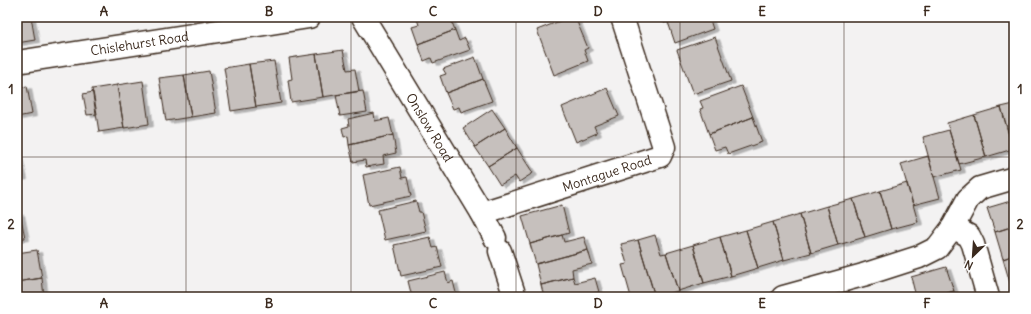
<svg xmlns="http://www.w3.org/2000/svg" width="1031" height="314" viewBox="0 0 1031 314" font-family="Delius,sans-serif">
<defs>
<filter id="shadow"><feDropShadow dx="4.5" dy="2.5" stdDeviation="0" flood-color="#0004"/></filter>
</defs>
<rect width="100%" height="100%" fill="#f3f2f2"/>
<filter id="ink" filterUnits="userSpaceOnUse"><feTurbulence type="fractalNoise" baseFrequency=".025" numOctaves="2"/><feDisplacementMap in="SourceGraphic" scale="8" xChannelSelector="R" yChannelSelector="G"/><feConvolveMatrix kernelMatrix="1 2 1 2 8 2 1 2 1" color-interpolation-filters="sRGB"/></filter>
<g filter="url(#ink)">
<path fill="#c6c0bd" stroke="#3b2a1e" filter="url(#shadow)" d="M17,17H31L35,40L17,43Z
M423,17H450L455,30L418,44L412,27L419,25L417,19Z
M570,17H575L588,48L584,50L588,61L554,75L537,30Z
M662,17H709L713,29L675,43L668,22L664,23Z
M455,30L459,41L465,38L470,50L433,63L431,58L424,61L418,44Z
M715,37L731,81L693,94L677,50Z
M343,50L347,70L355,69L359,91L323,97L316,54Z
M316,54L323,97L291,102L288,80L292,79L289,58Z
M475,57L483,79L446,93L440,76L446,74L443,69Z
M274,61L281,103L256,107L249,64Z
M249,64L256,107L231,111L224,68Z
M209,71L216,113L191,117L184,75Z
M184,75L191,117L166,121L159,78Z
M483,79L492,101L461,112L459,107L453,109L446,93Z
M143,81L149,124L124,128L117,85Z
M117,85L124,128L99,132L92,89Z
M27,86L32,114L17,117V88Z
M741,86L753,117L709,134L700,109L703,108L700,101Z
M607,88L619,116L594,126L597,133L576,142L562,107Z
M363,91L367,112L340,116L336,95Z
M93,92L97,114L87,115L83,94Z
M1014,104V149H1013L1001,107Z
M1001,107L1013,149L986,157L974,115Z
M492,109L505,128L475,147L463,128Z
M374,113L375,121L389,118L393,135L349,145L348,136L344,137L342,128L349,126L348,119Z
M974,115L986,157L959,164L947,123Z
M753,117L762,142L728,154L725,147L715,150L709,134Z
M505,128L517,148L488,166L475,147Z
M949,130L961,170L934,177L923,137Z
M393,135L396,153L383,156L384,164L366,167L365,160L353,162L349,145Z
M517,148L533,173L519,182L515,176L500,185L488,166Z
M17,151L23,177L17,178Z
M928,156L940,198L913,205L901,164Z
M400,167L402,178L407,177L411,196L369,205L363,175Z
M907,183L918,222L891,229L880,191Z
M880,191L891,229L865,237L853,199Z
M853,199L865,237L838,245L827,206Z
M1014,200V226L995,232L987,208Z
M416,201L419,212H421L426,231L385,240L378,210Z
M562,205L569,233L530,244L522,216Z
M827,206L838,245L811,253L800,214Z
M17,213H20L25,238L17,239Z
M800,214L811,253L784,260L773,222Z
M773,222L784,260L758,268L746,230Z
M1014,226V255L1003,259L995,232Z
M746,230L758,268L731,276L720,237Z
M562,235L564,242L584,237L588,250L536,264L530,244Z
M655,235L661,254L666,253L678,291L657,297H655L638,240Z
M430,237L433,248L437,247L442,267L401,276L394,245Z
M720,237L731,276L704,283L693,245Z
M638,240L655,297H631L622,265L627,264L621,244Z
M693,245L704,283L678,291L666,253Z
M37,250L42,278L17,282V253Z
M588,250L592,264L572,269L573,277L541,285L536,264Z
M1014,255V285L1011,286L1003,259Z
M946,267L954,291L934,297H916L911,277Z
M445,272L448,283L453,281L457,297H412L408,281Z
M573,277L575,283L595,278L599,292L579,297H544L541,285Z
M42,278L44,297H17V282Z
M954,291L955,297H934Z"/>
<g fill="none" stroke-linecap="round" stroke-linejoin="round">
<g stroke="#3b2a1e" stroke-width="25">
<g id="street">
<path id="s1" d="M363,17L482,213L495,238"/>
<path id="s2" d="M17,62L309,17"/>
<path id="s3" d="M482,213L660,156L664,147L622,17"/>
<path d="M953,227L969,236L973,244L988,297"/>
<path d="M500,251L515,297"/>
<path d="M783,297L863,275L919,257L937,248L953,227L968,199L980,188L1014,178"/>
</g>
</g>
<use href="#street" stroke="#fff" stroke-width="22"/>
</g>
</g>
<path fill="none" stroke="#3b2a1e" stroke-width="1" stroke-opacity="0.55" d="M186,17V297M351,17V297M516,17V297M680,17V297M844,17V297M17,157H1014"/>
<g text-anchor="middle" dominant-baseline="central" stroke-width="4" stroke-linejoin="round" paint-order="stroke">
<g font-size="13" fill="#3b2a1e" stroke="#fff">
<text stroke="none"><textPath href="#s2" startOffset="124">Chislehurst Road</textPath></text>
<text stroke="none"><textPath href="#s1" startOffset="129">Onslow Road</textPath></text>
<text stroke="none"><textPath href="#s3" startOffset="131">Montague Road</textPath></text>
</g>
</g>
<rect width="1031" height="314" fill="none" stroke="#fff" stroke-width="44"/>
<g transform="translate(973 256) rotate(205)" stroke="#ffffff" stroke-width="3" paint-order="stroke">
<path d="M0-3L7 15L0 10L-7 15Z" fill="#3b2a1e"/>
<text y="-6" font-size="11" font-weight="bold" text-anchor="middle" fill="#3b2a1e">N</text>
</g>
<rect x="22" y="22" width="987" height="270" fill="none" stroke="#3b2a1e" stroke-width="1.5"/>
<g font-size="13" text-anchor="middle" font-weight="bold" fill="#3b2a1e">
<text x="104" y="16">A</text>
<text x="269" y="16">B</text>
<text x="433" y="16">C</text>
<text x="598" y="16">D</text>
<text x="762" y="16">E</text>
<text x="927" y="16">F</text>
<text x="11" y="94">1</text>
<text x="1020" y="94">1</text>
<text x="11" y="229">2</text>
<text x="1020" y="229">2</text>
<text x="104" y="308">A</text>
<text x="269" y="308">B</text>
<text x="433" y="308">C</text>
<text x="598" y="308">D</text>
<text x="762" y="308">E</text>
<text x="927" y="308">F</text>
</g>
</svg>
